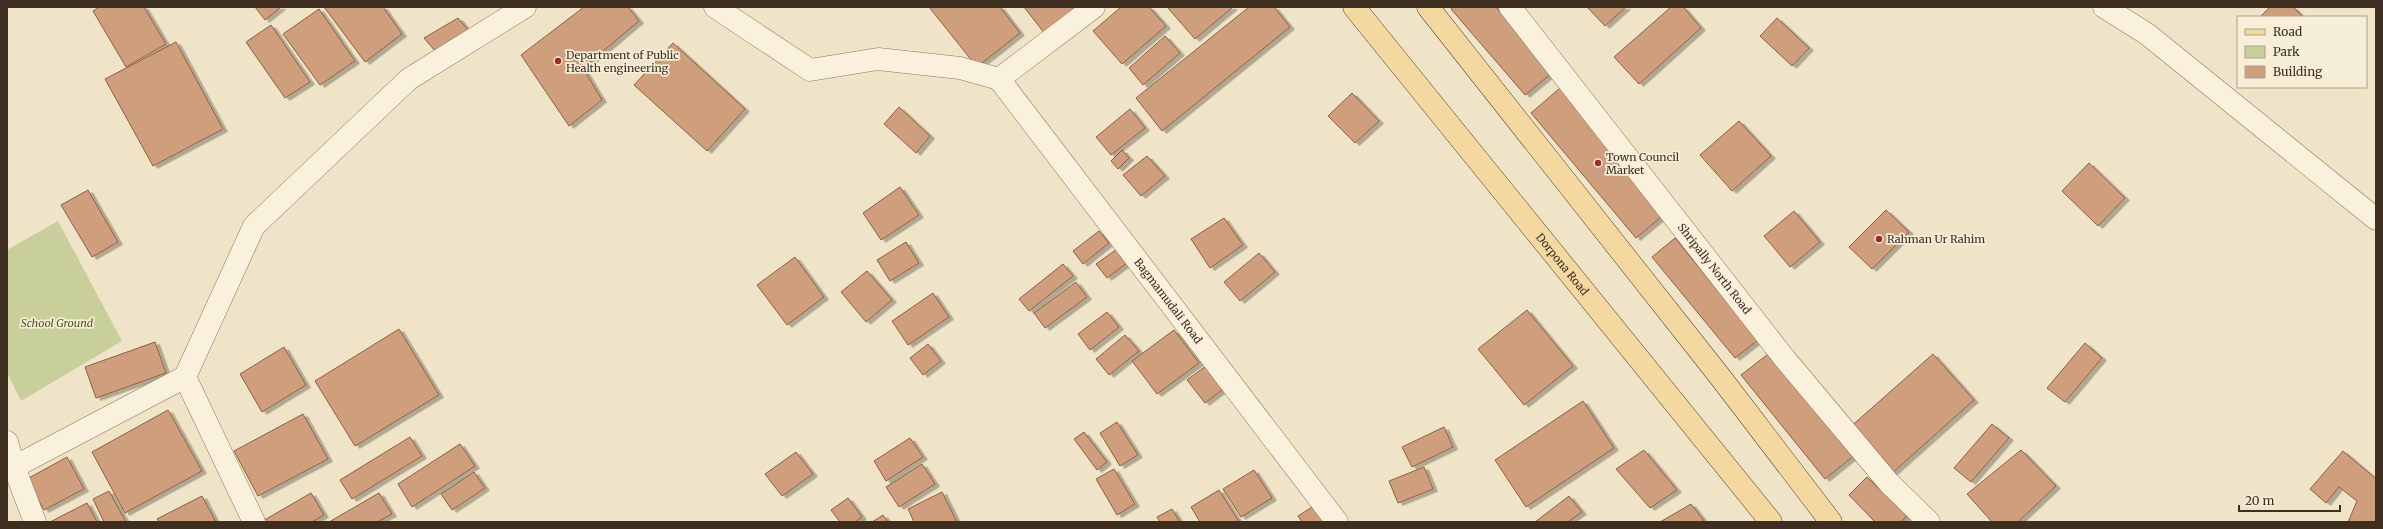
<svg xmlns="http://www.w3.org/2000/svg" width="2383" height="529" viewBox="0 0 2383 529" font-family="Merriweather,serif">
<defs>
<filter id="shadow"><feDropShadow dx="4.5" dy="2.5" stdDeviation="0" flood-color="#0004"/></filter>
</defs>
<rect width="100%" height="100%" fill="#f0e4c8"/>
<path fill="#c9cf9b" d="M58,221L122,341L21,401L7,372V250Z"/>
<path fill="#cf9f7d" stroke="#8d5f41" filter="url(#shadow)" d="M99,7H144L166,44L126,67L93,11Z
M255,7H281L265,20Z
M324,7H383L402,34L365,62Z
M584,7H628L639,21L583,68L602,100L569,126L521,55Z
M929,7H1000L1020,33L977,67Z
M1024,7H1079L1045,34Z
M1121,7H1149L1166,26L1122,64L1093,31Z
M1167,7H1233L1195,39Z
M1249,7H1274L1290,27L1162,131L1136,98Z
M1453,7H1496L1552,73L1525,95L1451,9Z
M1587,7H1626L1605,26Z
M1671,7H1683L1701,28L1639,84L1614,57Z
M2270,7H2293L2303,17H2260Z
M319,9L355,61L320,85L283,34Z
M458,18L469,31L436,52L424,38Z
M1777,18L1809,48L1792,66L1760,36Z
M271,25L310,82L285,98L246,42Z
M1165,36L1180,53L1143,85L1129,68Z
M176,42L223,129L153,166L105,79Z
M673,43L745,109L707,151L634,85Z
M1560,88L1666,213L1636,238L1531,113Z
M1352,93L1379,121L1355,143L1328,116Z
M899,107L930,136L916,153L884,124Z
M1130,109L1145,128L1111,155L1096,137Z
M1739,121L1771,156L1732,191L1700,155Z
M1122,150L1129,158L1118,169L1111,161Z
M1147,156L1165,176L1141,196L1123,175Z
M2089,163L2125,198L2098,226L2062,191Z
M900,187L919,215L881,240L863,213Z
M88,190L118,242L92,257L61,205Z
M1886,210L1909,232L1872,269L1849,247Z
M1794,211L1820,242L1790,267L1764,236Z
M1224,218L1243,245L1210,268L1191,239Z
M1099,231L1109,243L1083,264L1073,251Z
M1675,238L1758,340L1735,358L1652,257Z
M906,242L919,263L890,281L877,260Z
M1117,249L1127,263L1107,278L1096,264Z
M1259,253L1275,272L1240,301L1224,282Z
M795,257L824,297L787,325L757,285Z
M1063,264L1073,276L1029,311L1019,299Z
M867,271L892,300L866,322L841,292Z
M1076,282L1087,297L1045,328L1034,313Z
M933,293L949,317L908,345L892,321Z
M1527,310L1573,366L1524,405L1478,349Z
M1107,312L1119,327L1090,350L1078,334Z
M399,329L439,395L355,446L315,381Z
M1174,330L1199,363L1157,394L1132,361Z
M1125,335L1139,351L1109,375L1096,359Z
M155,342L166,373L96,398L85,367Z
M2085,343L2102,358L2065,402L2047,388Z
M928,344L941,361L923,375L910,358Z
M284,347L306,385L262,412L240,374Z
M1772,351L1856,454L1825,479L1741,375Z
M1933,354L1974,400L1890,475L1848,429Z
M1210,363L1227,386L1205,403L1187,380Z
M1583,401L1614,448L1526,507L1495,460Z
M168,410L202,471L125,513L92,452Z
M303,414L328,459L258,496L234,451Z
M1117,422L1138,455L1120,466L1100,433Z
M1992,424L2009,438L1971,482L1954,468Z
M1444,427L1453,447L1412,467L1402,447Z
M1084,432L1107,462L1097,470L1074,439Z
M410,437L422,456L352,499L340,480Z
M910,438L923,457L886,481L874,461Z
M460,444L475,466L412,507L398,484Z
M1644,450L1677,490L1650,508L1616,469Z
M2021,450L2056,486L2018,522H1992L1967,494Z
M2343,451L2376,479V522H2348L2357,501L2339,487L2326,503L2310,489Z
M796,452L813,474L782,496L765,474Z
M67,457L84,489L44,510L27,479Z
M922,464L935,484L899,507L886,487Z
M1424,467L1433,489L1398,503L1389,481Z
M1114,469L1135,504L1117,515L1096,479Z
M1254,470L1272,498L1241,517L1223,489Z
M474,472L485,488L452,510L441,494Z
M1867,477L1907,516L1901,522H1875L1849,495Z
M1219,490L1239,522H1200L1191,507Z
M109,491L126,522H104L93,499Z
M942,492L957,522H914L908,509Z
M311,493L324,515L312,522H261Z
M379,493L392,514L377,522H329Z
M202,496L216,522H159L157,519Z
M1569,496L1582,512L1568,522H1535Z
M848,498L862,517L855,522H840L831,510Z
M87,503L97,522H50Z
M1317,504L1328,522H1302L1298,516Z
M1691,504L1705,522H1660Z
M1172,509L1180,522H1160L1157,517Z
M883,515L888,522H872Z"/>
<g fill="none" stroke-linecap="round" stroke-linejoin="round">
<g stroke="#8d765c" stroke-width="23">
<g id="street">
<path d="M715,7L810,70L878,59L960,68L999,79L1094,7"/>
<path id="s1" d="M1510,7L1785,359L1889,483L1929,522"/>
<path d="M2104,7L2147,34L2376,219"/>
<path id="s2" d="M999,79L1337,522"/>
<path d="M185,377L254,522"/>
<path d="M7,442L14,467L185,377L254,226L409,79L525,7"/>
<path d="M14,467L35,522"/>
</g>
</g>
<g stroke="#5b4430" stroke-width="23">
<g id="primary">
<path id="s3" d="M1354,7L1771,522"/>
<path d="M1428,7L1721,378L1831,522"/>
</g>
</g>
<use href="#street" stroke="#faf1dc" stroke-width="22"/>
<use href="#primary" stroke="#f3d9a0" stroke-width="22"/>
</g>
<g fill="#9e2a2b" stroke="#f7eed8" stroke-width="1.5">
<circle cx="558" cy="61" r="4"/>
<circle cx="1598" cy="163" r="4"/>
<circle cx="1879" cy="239" r="4"/>
</g>
<g text-anchor="middle" dominant-baseline="central" stroke-width="3.5" stroke-linejoin="round" paint-order="stroke">
<g font-size="11" fill="#3d2e20" stroke="#f7eed8" text-anchor="start">
<text x="566" y="55">Department of Public<tspan x="566" dy="13">Health engineering</tspan></text>
<text x="1606" y="157">Town Council<tspan x="1606" dy="13">Market</tspan></text>
<text x="1887" y="239">Rahman Ur Rahim</text>
</g>
<g font-size="11" fill="#3d2e20" stroke="#f7eed8">
<text stroke="none"><textPath href="#s3" startOffset="331">Dorpona Road</textPath></text>
<text stroke="none"><textPath href="#s1" startOffset="332">Shripally North Road</textPath></text>
<text stroke="none"><textPath href="#s2" startOffset="279">Bagmamudali Road</textPath></text>
</g>
<g font-size="11" font-style="italic" fill="#4d5a26" stroke="#f7eed8">
<text x="57" y="323">School Ground</text>
</g>
</g>
<rect width="2383" height="529" fill="none" stroke="#3d2e20" stroke-width="16"/>
<rect x="2237" y="16" width="130" height="72" fill="#f7eed8" stroke="#ada18e"/>
<rect x="2245" y="29" width="20" height="6" fill="#f3d9a0" stroke="#ada18e"/>
<text x="2273" y="36" font-size="12" fill="#3d2e20">Road</text>
<rect x="2245" y="46" width="20" height="12" fill="#c9cf9b" stroke="#ada18e"/>
<text x="2273" y="56" font-size="12" fill="#3d2e20">Park</text>
<rect x="2245" y="66" width="20" height="12" fill="#cf9f7d" stroke="#ada18e"/>
<text x="2273" y="76" font-size="12" fill="#3d2e20">Building</text>
<path d="M2239 505v6h101v-6" fill="none" stroke="#3d2e20" stroke-width="2"/>
<text x="2245" y="505" font-size="12" fill="#3d2e20" stroke="#f7eed8" stroke-width="3" paint-order="stroke">20 m</text>
</svg>
